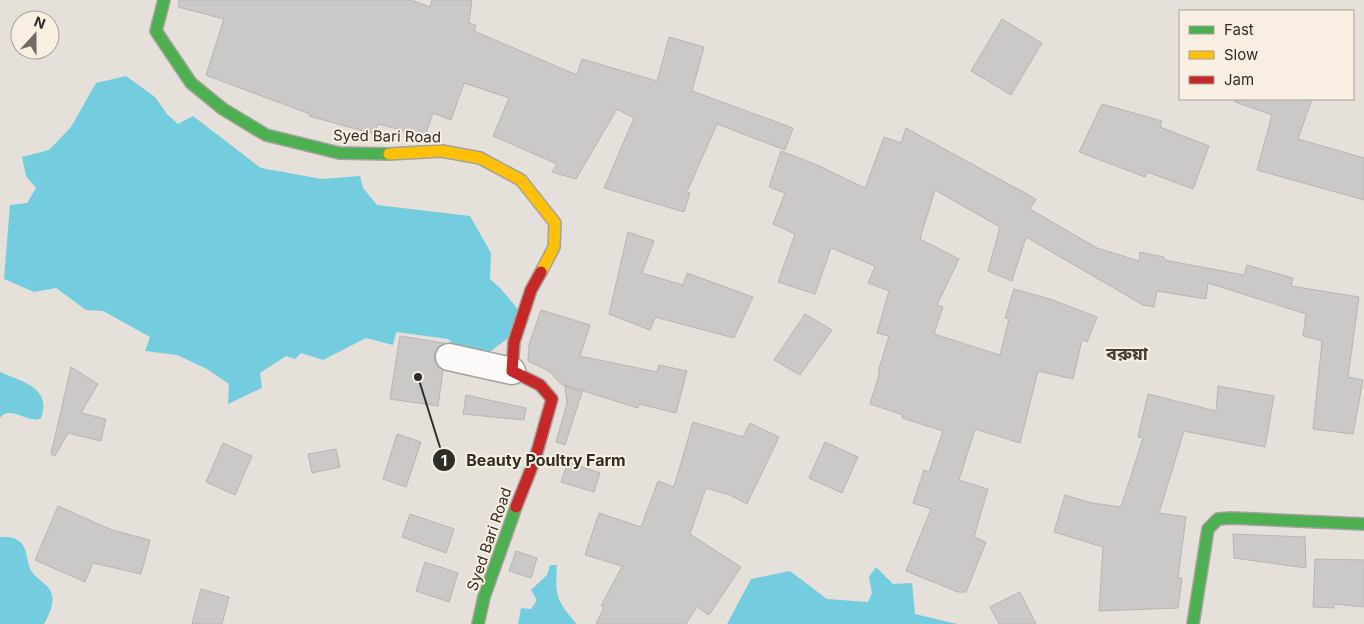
<svg xmlns="http://www.w3.org/2000/svg" width="1364" height="624" viewBox="0 0 1364 624" font-family="Inter,'Noto Sans Bengali',sans-serif">
<rect width="100%" height="100%" fill="#e5e1da"/>
<path fill="#73cddf" d="M126,76L155,97L167,114L178,124L193,116L261,168L322,179L360,176L363,188L377,205L470,216L491,253L490,279L501,289L521,313L515,333L476,362L458,349L448,339L396,332L393,345L366,338L323,360L301,353L295,359L286,356L260,373L262,388L228,404L229,384L207,369L177,355L145,351L150,337L103,311L86,310L56,288L34,292L4,279L10,205L27,203L36,188L26,176L22,157L49,150L71,127L96,83Z
M0,372C22,382 52,387 41,418C28,425 11,404 0,418Z
M0,537C6,537 13,536 19,541C28,547 26,563 32,572C37,580 50,584 52,595C54,604 49,616 44,624H0Z
M550,565H557C555,595 556,601 577,624H518L521,608L531,609L537,600L531,590L547,575Z
M876,567L893,584L912,583L915,614L957,624H727L751,579L790,571L827,599L868,602L872,593L869,577Z"/>
<path fill="#cbc9c8" stroke="#b7b5b4" d="M179,0H411L430,7L432,0H472L469,23L476,25L474,31L577,75L582,59L657,81L669,37L704,47L692,91L793,128L785,150L717,124L687,192L690,193L684,212L604,188L634,118L617,109L576,179L552,172L557,164L493,136L509,98L464,83L451,120L433,113L425,136L378,124L374,134L309,116L310,114L208,76L206,75L224,19L178,7Z
M1002,19L1042,43L1011,95L971,71Z
M1235,99H1312L1298,139L1364,158V200L1257,170L1272,115L1235,102Z
M1102,104L1162,121L1160,127L1209,146L1193,189L1147,172L1145,177L1079,152Z
M906,128L1036,199L1030,209L1097,248L1139,261L1140,252L1164,257V260L1244,275L1247,265L1293,278L1291,286L1359,297L1348,377L1363,380L1353,434L1313,429L1322,341L1303,336L1306,314L1208,283L1206,299L1157,291L1154,307L1143,305L1026,237L1012,281L988,271L1000,227L935,190L920,239L959,259L937,305L943,307L934,334L1000,355L1009,319L1005,318L1014,289L1050,299L1097,317L1087,342L1082,340L1073,379L1038,371L1020,443L975,429L959,480L988,489L974,537L986,542L966,592H958L906,571L931,509L913,503L924,470L929,472L943,431L902,418L903,415L870,404L880,372H878L889,336L877,333L889,291L868,283L875,266L831,248L815,294L778,282L795,234L773,224L785,193L769,187L781,151L815,164L865,188L884,137L901,143Z
M628,232L654,241L642,273L683,285L687,273L753,297L734,338L655,317L650,330L609,314Z
M541,310L590,325L580,356L657,372L659,365L687,371L676,413L639,404L638,408L561,384L549,371L528,361L529,345Z
M805,314L832,330L800,375L774,360Z
M400,336L444,343L438,347L434,354L435,362L439,368L443,370L438,406L390,399Z
M71,367L98,384L81,413L106,419L101,441L68,433L55,456L51,454Z
M565,386L582,392L565,445L556,442L567,403Z
M1218,386L1274,396L1265,447L1184,431L1159,513L1186,517L1178,578H1182L1178,608L1099,611L1103,547L1054,532L1065,495L1092,503L1121,507L1143,438L1138,437L1148,394L1216,411Z
M466,395L526,408L524,420L463,414Z
M693,422L743,437L750,423L779,437L747,504L730,495L706,488L690,534L741,567L709,615L697,607L686,624H596L604,607L601,606L622,566L585,555L599,513L641,527L658,481L674,487Z
M397,434L421,442L406,487L383,479Z
M825,442L858,457L842,493L809,478Z
M223,443L252,456L235,495L206,482Z
M336,449L340,467L312,473L308,454Z
M568,462L600,473L594,492L561,482Z
M58,506L112,530L150,540L141,574L93,563L85,582L35,560Z
M410,514L454,529L446,553L402,537Z
M1233,534L1305,537L1306,568L1234,558Z
M516,551L537,558L531,578L509,571Z
M1315,559L1364,560V607L1334,604V608L1313,607Z
M425,562L458,573L449,602L416,591Z
M201,589L229,597L222,624H192Z
M1020,592L1036,624H999L990,607Z"/>
<g fill="none" stroke-linecap="round" stroke-linejoin="round">
<g stroke="#a5a19c" stroke-width="29">
<path id="street" d="M449,357L512,371"/>
</g>
<g stroke="#a5a19c" stroke-width="14">
<path id="fast" d="M164,0L156,31L191,83L223,109L266,135L339,153L389,154
M478,624L484,597L516,507
M1193,624L1208,529L1218,519L1231,518L1364,524"/>
</g>
<g stroke="#a5a19c" stroke-width="14">
<path id="slow" d="M389,154L442,151L480,158L521,180L555,223L554,247L541,272"/>
</g>
<g stroke="#a5a19c" stroke-width="14">
<path id="jam" d="M516,507L535,459L552,399L540,385L512,371L514,342L531,290L541,272"/>
</g>
<use href="#street" stroke="#fbfaf9" stroke-width="26"/>
<use href="#fast" stroke="#4caf50" stroke-width="11"/>
<use href="#slow" stroke="#ffc107" stroke-width="11"/>
<use href="#jam" stroke="#c62828" stroke-width="11"/>
</g>
<g text-anchor="middle" dominant-baseline="central" stroke-width="4" stroke-linejoin="round" paint-order="stroke">
<g font-size="15" fill="#302d28" stroke="#f8efe2">
<text transform="translate(387 136) rotate(1)">Syed Bari Road</text>
<text transform="translate(489 539) rotate(-71)">Syed Bari Road</text>
</g>
<g font-size="18" font-weight="bold" fill="#463f34" stroke="#f8efe2">
<text x="1127" y="353">বরুয়া</text>
</g>
</g>
<path fill="none" stroke="#302d28" stroke-width="2" d="M418 377L444 460"/>
<g fill="#302d28" stroke="#f8efe2" stroke-width="2">
<circle cx="418" cy="377" r="5"/>
<circle cx="444" cy="460" r="12"/>
</g>
<g font-size="15" text-anchor="middle" font-weight="bold" fill="#fff">
<text x="444" y="466">1</text>
</g>
<g font-size="16" text-anchor="middle" font-weight="bold" fill="#302d28" stroke="#f8efe2" stroke-width="4" stroke-linejoin="round" paint-order="stroke">
<text x="546" y="466">Beauty Poultry Farm</text>
</g>
<rect x="1179" y="10" width="175" height="90" fill="#f8efe2" stroke="#a8a198"/>
<rect x="1189" y="26" width="25" height="8" fill="#4caf50" stroke="#a8a198"/>
<text x="1224" y="35" font-size="15" fill="#302d28">Fast</text>
<rect x="1189" y="51" width="25" height="8" fill="#ffc107" stroke="#a8a198"/>
<text x="1224" y="60" font-size="15" fill="#302d28">Slow</text>
<rect x="1189" y="76" width="25" height="8" fill="#c62828" stroke="#a8a198"/>
<text x="1224" y="85" font-size="15" fill="#302d28">Jam</text>
<g transform="translate(35 35) rotate(21)"><circle r="24" fill="#f8efe2" stroke="#a8a198"/>
<path d="M0-4L9 19L0 12L-9 19Z" fill="#6f6c66"/>
<text y="-8" font-size="14" font-weight="bold" text-anchor="middle" fill="#302d28">N</text>
</g>
</svg>
